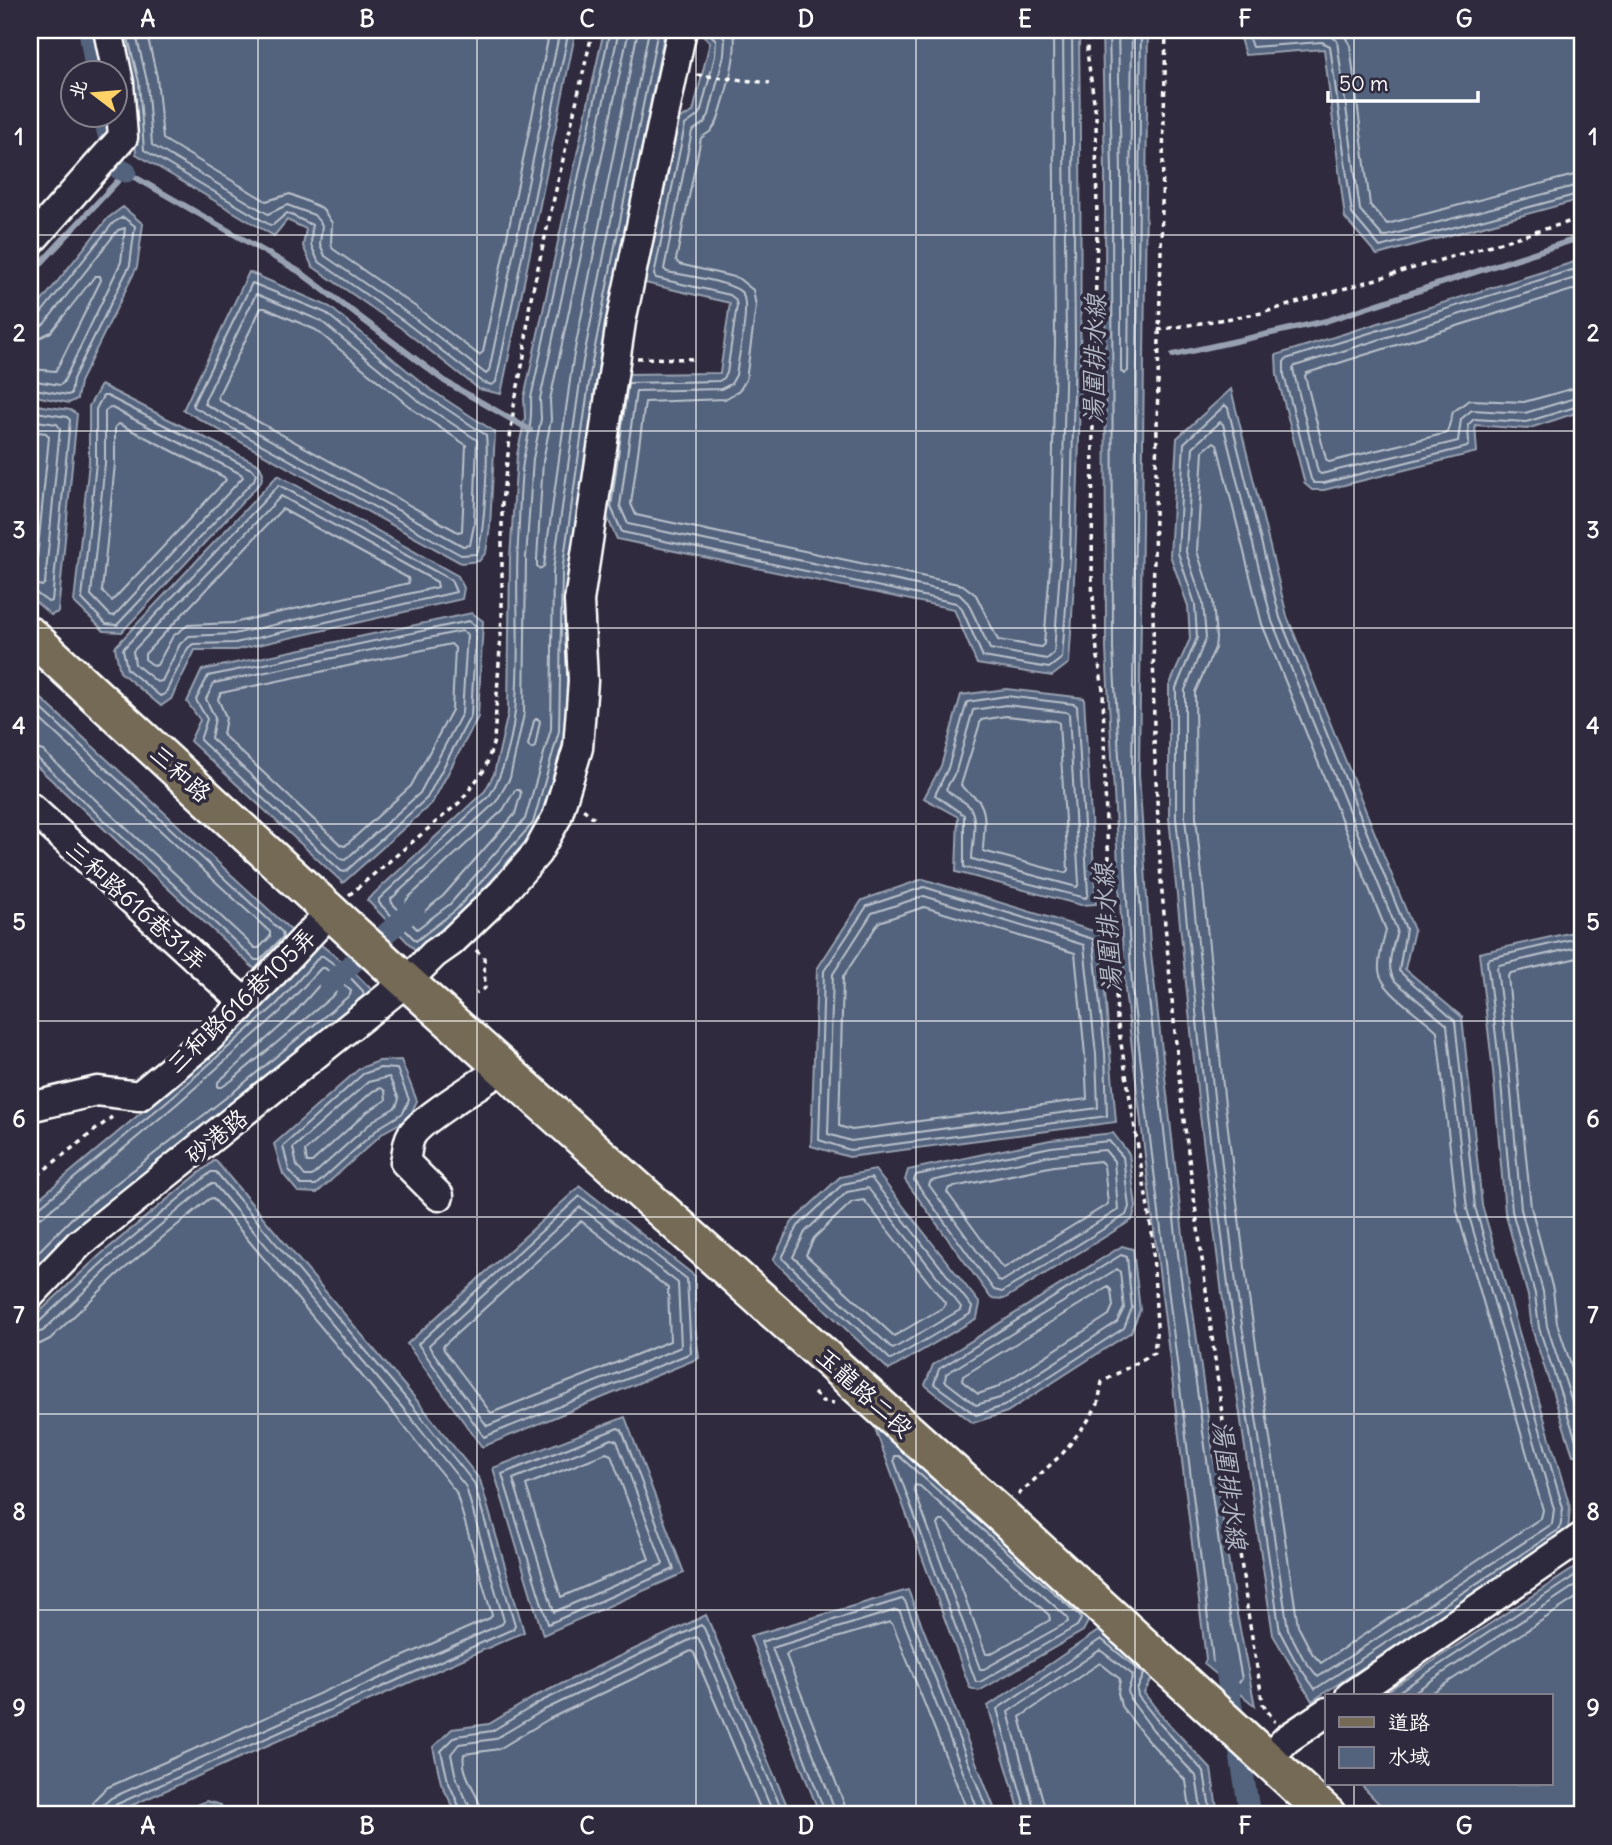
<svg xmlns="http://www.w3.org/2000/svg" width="1612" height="1845" viewBox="0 0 1612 1845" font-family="Delius,'LXGW WenKai TC',sans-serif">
<rect width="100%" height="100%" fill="#2f2a3d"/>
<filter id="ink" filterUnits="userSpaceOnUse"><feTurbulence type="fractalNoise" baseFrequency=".0143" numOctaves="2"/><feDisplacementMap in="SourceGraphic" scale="14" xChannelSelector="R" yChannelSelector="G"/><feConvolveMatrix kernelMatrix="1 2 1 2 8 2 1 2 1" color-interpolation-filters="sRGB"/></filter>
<g filter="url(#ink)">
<path fill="#53637d" stroke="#98a1b1" stroke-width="2" d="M119,30H576L501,394L479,389L401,328L312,266L303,246L306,229L287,220L274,236L136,154L132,82Z
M604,30H665L599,364L569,574L566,731L539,826L461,915L416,951L367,900L485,791L494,774L508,713L510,558L517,455L525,418L524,398Z
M697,30H1079C1081,241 1084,452 1069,663L1052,676L977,664L954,609L617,539L604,510L622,374L720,373L730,303L645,283L679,119L693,112L710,42Z
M1102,30H1148L1139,774L1150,945L1187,1270L1234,1599L1255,1706L1204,1664L1206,1659L1125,990L1106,649L1105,172Z
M1240,30H1582V199L1377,255L1345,218L1324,49L1245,55L1239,35Z
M123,207L143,224L137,267L80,382L77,399L69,403L30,395V316L108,218Z
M1574,262L1582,265V411L1527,429L1475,425L1477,452L1324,490H1312L1305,484L1277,375L1276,355Z
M249,272L330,307L431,390L495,432L490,527L486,552L479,561L461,563L183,410Z
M101,385L259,465L263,473L261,482L122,632L104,631L74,602L89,462V406Z
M1231,389L1287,616L1414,930L1405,969L1462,1017L1482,1205L1570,1507L1568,1532L1312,1701L1273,1635L1222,1294L1198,1099L1169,818V686L1190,639L1188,606L1170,555L1177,438Z
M30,404L70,410L77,414L58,612L51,615L30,597Z
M278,475L458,576L464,588L462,599L236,650H195L171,699L161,706L120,672L115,647Z
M472,613L483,621L478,717L432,803L343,883L190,741L200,720L187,702L202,670Z
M30,688L295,934L258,972L30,760Z
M1006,689L1084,698L1096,904L1081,905L956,872L958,817L924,798L941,766L961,695Z
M923,879L1100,933L1116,1122L849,1157L811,1146L817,969L862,900Z
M1582,930V1455H1573L1532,1329L1528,1296L1505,1212L1493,1071L1479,953Z
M320,944L349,967L376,994L30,1282V1206L167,1091L271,999Z
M401,1060L417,1101L409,1118L384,1132L317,1193L298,1192L283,1174L274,1144L360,1068L379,1061Z
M1113,1133L1129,1154L1136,1207L1132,1220L1004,1299L991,1298L905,1180L908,1170L1050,1140Z
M215,1160L419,1403L480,1480L524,1632L110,1815H30V1321L100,1255Z
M875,1170L980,1304L977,1318L889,1370L773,1260L792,1222L840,1177Z
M580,1186L695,1276V1325L699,1358L482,1447L407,1344Z
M1122,1246L1133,1249L1140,1310L1131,1332L1007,1412L973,1423L925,1385L933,1365Z
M625,1417L684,1573L543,1635L493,1468Z
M873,1423L1091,1616L1083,1631L979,1691L970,1688Z
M1582,1563V1815H1390L1360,1784H1551V1696H1380Z
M908,1590L997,1815H820L750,1636Z
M706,1615L791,1815H457L441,1783L433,1747L452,1729L489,1724L536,1696Z
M1101,1629L1155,1673L1144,1693L1165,1720L1211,1769L1218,1815H1021L988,1706Z
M206,1801L221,1805L219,1815H171Z"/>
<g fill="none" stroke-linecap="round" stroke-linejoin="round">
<path stroke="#bac1cb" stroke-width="2" d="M126,30L139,82L144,150L270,225H273L287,213L312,225L311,245L318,261L405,322L482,382L492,385L496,382L569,30
M135,30L147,81L152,145L268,214L287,205L314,215L322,225L320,244L325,256L410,315L486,374L489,371L560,30
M146,30L157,77L163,139L266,201L290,194L322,208L332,223L331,243L333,249L416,307L479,355L483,352L550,30
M610,30L531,398C532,422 529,433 524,456C519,484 520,514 518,542C513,620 531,727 490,795L379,899V903L416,941L456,910L533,823L559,731L562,572L592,362L658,30
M619,30L540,399L541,419L533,459L526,558L524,714L510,778L496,802L391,899L392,903L417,929L450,904L525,819L551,729L553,571L583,361L649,30
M629,30L550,400L551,420L543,461L537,559V566L540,569L544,566L573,359L638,30
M706,30L716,40L715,56L700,114L685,125L654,275L656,278L730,295L735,299L737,305L727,373L724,378L719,381L628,383L611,507L622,532L956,603L961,607L983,657L1049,668L1062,658L1070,556L1075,344L1072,30
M720,30L725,40L724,55L709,115L704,123L692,131L664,269L667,272C682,275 733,282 742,293C751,304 738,359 736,375L731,384L721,389L636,391L620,506L628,524L959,594L968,603L990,649L1047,659L1054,653L1061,555L1066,344L1063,30
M733,30C740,49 724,101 717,122L711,131L701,138L676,260L679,264L738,278L753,290L756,306L746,380L739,391L725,399L645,402L631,504L636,515L963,585L976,595L998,640L1041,647L1044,644L1051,555L1055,343L1053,30
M1109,30L1112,172L1113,649L1132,989L1213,1661L1239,1683L1242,1679L1227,1600L1180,1271L1143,946L1132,774L1141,30
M1118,30L1121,172V371L1124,374L1128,371L1132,30
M1246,30L1252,47L1322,42L1330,46L1352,214L1380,247L1582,193
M1255,30L1256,36L1258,38L1324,33L1331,35L1337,41L1360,210L1383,237L1582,184
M1341,30L1350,45L1370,205L1387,224L1582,173
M1582,272L1572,270L1286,359L1284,362V375L1311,479L1314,483H1324L1467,447L1469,444L1468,425L1474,419L1526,422L1582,405
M1582,280L1572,279L1295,366L1293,369L1318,472L1321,474L1458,441L1461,419L1472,410L1525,413L1582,396
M252,283L326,313L427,396L486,435C488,453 485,542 476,554L461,555L194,407L193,404Z
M1582,291L1572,290L1307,373L1305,376L1326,459L1329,462L1447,433L1453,412L1469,400L1524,402L1582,386
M256,294L321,321L421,403L477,440L474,525L470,545L463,546L205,404V400Z
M261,308H265L316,330L415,411L466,445L462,531L458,532L219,400L218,396Z
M30,320L38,317L113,223L123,217L135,226L130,265L73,379L71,394L67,395L30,388
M30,329L38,328L45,323L118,230L125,228L121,262L63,383L60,385L30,380
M30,339L41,337L51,332L95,276H100L101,280L56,371L30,369
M103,396H107L253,470L256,474L254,480L117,625L106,624L82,599L96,462V409Z
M1225,405L1228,408L1280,618L1406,929L1399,971L1455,1021L1475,1207L1563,1508L1560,1529L1315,1689L1296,1662L1280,1632L1229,1293L1205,1098L1176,818V688L1197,638L1195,604L1178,553L1184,443Z
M110,407L241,474L243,477L114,616L110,615L91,595L105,463V411Z
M30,411L67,417L70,420L52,601L48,602L36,593L30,592
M30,420L57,424L60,428L45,583L42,586L30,583
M1220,422L1223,424L1272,621L1397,930C1394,946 1384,966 1395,981L1447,1025L1467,1209L1554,1509L1552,1524L1318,1677L1303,1658L1288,1629L1237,1292L1214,1097L1185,818V690L1206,638L1203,603L1186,552L1193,447Z
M119,424L224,477L226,480L112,601L102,591L115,464V427Z
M30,431L46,433L49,437L36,569L30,572
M1214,442L1217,444L1262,624L1386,930C1383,943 1378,957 1379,970C1380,992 1422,1015 1437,1031L1457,1211L1543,1510L1541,1518L1321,1663L1312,1653L1298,1626L1248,1291L1224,1096L1196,817L1195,692L1215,648L1216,638L1213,601L1197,551L1203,451Z
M279,485L451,580L456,592L235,643L193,644L188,648L165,694L160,696L127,669L123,649Z
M281,496L437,582L438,587L234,634L189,636L180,644L162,681L157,682L135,664L133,651Z
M282,509L408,578L409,583L233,623L188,625L173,636L157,665L154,666L145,659V654Z
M469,621L476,626L471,715L427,798L345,872L341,871L200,740L207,719L196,700L208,676Z
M462,631L467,634L462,713L420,793L345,860L341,859L211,738L215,718L206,699L214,683Z
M451,644L455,648L452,710L411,786L345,846L341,845L223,735L226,717L218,699L221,693Z
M1006,696L1074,704L1077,706L1088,894L1086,898L964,867V815L935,795L948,768L967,702Z
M30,698L282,932L283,937L260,960H255L37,758L30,756
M1006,705L1066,712L1069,714L1079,883L1077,887L972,859C972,845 979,818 969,806C963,799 952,797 946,789L956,771L973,710Z
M30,710L270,932V937L259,948H255L43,751L30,747
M1006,716L1056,721L1059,723L1068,870L1065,873L983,851C983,835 989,813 978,800C972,794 965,792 961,785L981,720Z
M537,718L540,721L535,747L531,749L528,745L534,721Z
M515,790H519L521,793L515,814L443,896L421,914H417L406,903L407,899L503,810Z
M924,887L1093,939L1105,1053L1107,1116L850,1150L819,1140L824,971L867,906Z
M924,896L1084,945L1096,1054L1098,1108L851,1141L828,1134L833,974L872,913Z
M924,907L1075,953L1085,1055L1087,1099L852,1130L839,1126L843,977L879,922Z
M1582,937L1490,958L1487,961L1500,1070L1512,1211L1535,1294L1539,1328L1578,1446L1582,1448
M1582,946L1499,965L1497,968L1509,1069L1521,1209L1543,1292L1547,1326L1582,1432
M1582,957L1511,973L1508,976L1531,1207L1553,1290L1557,1323L1582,1398
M322,982H326L336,991L335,994L231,1081L222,1087H218V1082L290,1018Z
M380,1068L397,1069L409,1100L403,1113L380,1127L316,1185H301L289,1170L283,1146L363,1074Z
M389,1077L399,1099L396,1107L374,1120L312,1176H305L297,1166L293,1148L368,1082Z
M381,1088L385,1091L386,1100L367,1112L312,1162H307L305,1151L373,1091Z
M1109,1141L1123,1157L1129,1207L1126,1215L1002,1292L994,1290L914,1180L916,1175L1051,1147Z
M1105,1150L1114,1161L1118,1210L1001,1282L998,1280L929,1185L931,1181L1052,1155Z
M1100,1161L1104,1165L1108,1204L1004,1268L1001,1266L947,1192L949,1188L1054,1166Z
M871,1178L972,1307L970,1314L891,1360L782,1258L798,1226L843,1184Z
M868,1188L961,1307L960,1310L893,1349L793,1257L805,1232L847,1192Z
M580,1196L687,1279L691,1353L484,1437L418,1344Z
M864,1200L945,1303L944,1307L894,1336L806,1255L814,1238L852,1202Z
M580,1207L678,1283L681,1347L487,1426L430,1348L429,1345Z
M30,1211L37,1209L172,1097L276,1005L320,956H323L345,972L363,991L364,995L358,1000
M30,1220L42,1217L178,1103L281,1011L321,968H325L351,991L350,995L237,1089L72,1218L30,1260
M581,1221L668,1288L670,1341L491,1413L444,1350L443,1346Z
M1121,1255L1127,1257L1132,1308L1124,1328L1004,1406L976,1415L934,1384L939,1369Z
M1117,1269L1120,1272L1124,1308L1117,1322L1000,1398L976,1405L945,1381L946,1374Z
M1108,1287L1111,1290L1113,1306L1109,1315L996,1388L978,1394L962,1381L963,1376Z
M30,1326L37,1324L105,1260L211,1172H216L414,1408L474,1483L515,1625L513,1629L115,1805L111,1809L110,1815
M30,1335L43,1331L110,1267L210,1184H214L407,1413L466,1487L504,1621L502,1624L111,1798L103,1805L101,1815
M30,1345L40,1344L50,1339L117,1275L209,1199L213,1198L399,1420L456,1492L492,1615L490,1618L106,1788L94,1800L91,1815
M618,1428L622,1430L674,1569L548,1624L502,1474Z
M612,1439L617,1441L663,1564L554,1612L513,1479Z
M606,1453L611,1455L649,1559L561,1597L526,1485Z
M895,1456H899L1080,1616L1081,1619L1077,1626L980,1682H976L894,1460Z
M915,1485L920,1486L1067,1617L1068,1622L984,1669H980L914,1489Z
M940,1521H944L1049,1615L1050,1620L990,1654H986L938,1525Z
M1392,1696L1582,1571
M1408,1696L1582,1581
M1427,1696L1582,1594
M463,1815L448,1781L441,1751L456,1736L492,1731L540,1702L701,1625L704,1628L784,1815
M472,1815L470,1807L456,1778L451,1754L459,1744L495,1739L544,1710L696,1637L699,1639L774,1815
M482,1815C481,1794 460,1776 464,1754L499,1749L549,1719L691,1651L694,1653L763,1815
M826,1815L761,1642L902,1599L905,1601L989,1815
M835,1815L834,1807L772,1648L896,1610L900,1612L980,1815
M846,1815L844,1803L786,1655L789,1652L890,1622L893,1625L969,1815
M1027,1815L997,1709L1101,1639L1144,1674L1137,1690L1138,1696L1160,1724L1204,1772L1211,1815
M1036,1815L1008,1712L1100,1650L1133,1675L1128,1691L1130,1699L1153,1730L1196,1776L1202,1815
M1047,1815L1020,1717L1100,1663L1120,1679L1118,1693L1121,1706L1145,1737L1186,1781L1191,1815"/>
<path stroke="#98a1b1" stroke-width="6" d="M30,275L126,172L300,272L446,382L530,430
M1173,355L1326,321L1582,237"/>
<path stroke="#53637d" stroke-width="21" d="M89,30L96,74
M103,116L117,168L126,172
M329,984L415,908
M1224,1659L1250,1815"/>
<g stroke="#fff" stroke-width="33">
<path id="minor" d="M30,242L123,137L119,83L108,30
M30,807L245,1003
M30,1107L97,1091L139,1096L208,1039L245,1003L330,912
M439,1196L405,1162C407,1154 407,1143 411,1136C419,1120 485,1081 503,1068
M30,1295L79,1244L407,981L434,954L451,942L502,893L537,853L557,817L578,748L583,681L579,601L621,322L682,30
M1350,1696L1582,1537
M1267,1759L1287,1739L1327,1712"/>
</g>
<g stroke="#fff" stroke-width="40">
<path id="major" d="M30,635L397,973L999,1513L1328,1815"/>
</g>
<path stroke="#fff" stroke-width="3.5" stroke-dasharray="5 5" stroke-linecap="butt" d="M1166,30L1153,602L1154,739L1161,881L1181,1097L1247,1607L1263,1704L1275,1722
M697,75L770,83
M1158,330L1262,313L1582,218
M637,358L697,359
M583,809L594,818
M349,895L460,802L485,769L494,741L502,616V502L514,406L524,356L530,302L593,30
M476,950L484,958L485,988L476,993
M30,1181L112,1117
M814,1393L822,1401L834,1403
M1018,1495L1063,1453L1087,1422L1098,1404L1102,1382L1154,1353L1157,1326L1152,1233L1117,1019L1112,892L1106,824L1103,690L1097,651L1092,583L1093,416L1097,230L1096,115L1087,52L1088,30"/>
<use href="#minor" stroke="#2f2a3d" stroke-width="28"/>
<use href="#major" stroke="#756a55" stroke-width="35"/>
</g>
</g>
<path fill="none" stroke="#fff" stroke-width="2" stroke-opacity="0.55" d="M258,30V1815M477,30V1815M696,30V1815M916,30V1815M1135,30V1815M1354,30V1696M30,235H1582M30,431H1582M30,628H1582M30,824H1582M30,1021H1582M30,1217H1582M30,1414H1582M30,1610H1582M1354,1784V1815"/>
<g text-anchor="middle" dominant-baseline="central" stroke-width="7" stroke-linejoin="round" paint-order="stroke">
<g font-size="24" fill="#fff" stroke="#2f2a3d">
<text transform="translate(181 773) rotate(42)">三和路</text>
<text transform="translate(137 905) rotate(42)">三和路616巷31弄</text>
<text transform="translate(241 1000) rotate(-44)">三和路616巷105弄</text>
<text transform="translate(216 1136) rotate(-39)">砂港路</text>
<text transform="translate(865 1392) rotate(42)">玉龍路二段</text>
</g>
<g font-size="26" font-style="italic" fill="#b2b9c4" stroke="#2f2a3d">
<text transform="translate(1094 359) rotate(-89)">湯圍排水線</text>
<text transform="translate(1107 928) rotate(-94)">湯圍排水線</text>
<text transform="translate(1230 1485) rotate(83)">湯圍排水線</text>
</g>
</g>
<rect width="1612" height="1845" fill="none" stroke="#2f2a3d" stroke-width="77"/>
<rect x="1325" y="1694" width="228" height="91" fill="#2f2a3d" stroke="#827f8b" stroke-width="2"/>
<rect x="1339" y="1717" width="35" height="10" fill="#756a55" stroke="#827f8b" stroke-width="2"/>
<text x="1388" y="1730" font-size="21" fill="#ffffff">道路</text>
<rect x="1339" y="1747" width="35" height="21" fill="#53637d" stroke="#827f8b" stroke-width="2"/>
<text x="1388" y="1764" font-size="21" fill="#ffffff">水域</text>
<g transform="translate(94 94) rotate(286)"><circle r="33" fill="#2f2a3d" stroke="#827f8b" stroke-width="2"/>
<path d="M0-5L12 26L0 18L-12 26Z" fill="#ffd166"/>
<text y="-10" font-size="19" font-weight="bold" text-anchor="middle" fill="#ffffff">北</text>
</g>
<path d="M1328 91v10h150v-10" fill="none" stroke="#ffffff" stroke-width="3.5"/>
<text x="1339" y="91" font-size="21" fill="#ffffff" stroke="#2f2a3d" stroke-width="5" paint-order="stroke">50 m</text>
<rect x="38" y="38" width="1536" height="1768" fill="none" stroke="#fff" stroke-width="2.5"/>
<g font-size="23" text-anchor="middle" font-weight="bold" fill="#fff">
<text x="148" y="27">A</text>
<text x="367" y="27">B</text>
<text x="587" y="27">C</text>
<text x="806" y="27">D</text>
<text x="1025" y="27">E</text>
<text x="1245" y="27">F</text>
<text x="1464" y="27">G</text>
<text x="19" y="145">1</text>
<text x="1593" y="145">1</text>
<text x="19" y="341">2</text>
<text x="1593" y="341">2</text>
<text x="19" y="538">3</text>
<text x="1593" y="538">3</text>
<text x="19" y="734">4</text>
<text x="1593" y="734">4</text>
<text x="19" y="930">5</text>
<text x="1593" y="930">5</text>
<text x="19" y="1127">6</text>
<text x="1593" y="1127">6</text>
<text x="19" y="1323">7</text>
<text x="1593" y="1323">7</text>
<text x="19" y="1520">8</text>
<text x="1593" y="1520">8</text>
<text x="19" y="1716">9</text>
<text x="1593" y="1716">9</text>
<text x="148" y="1834">A</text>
<text x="367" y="1834">B</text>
<text x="587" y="1834">C</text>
<text x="806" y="1834">D</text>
<text x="1025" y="1834">E</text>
<text x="1245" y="1834">F</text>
<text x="1464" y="1834">G</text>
</g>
</svg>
